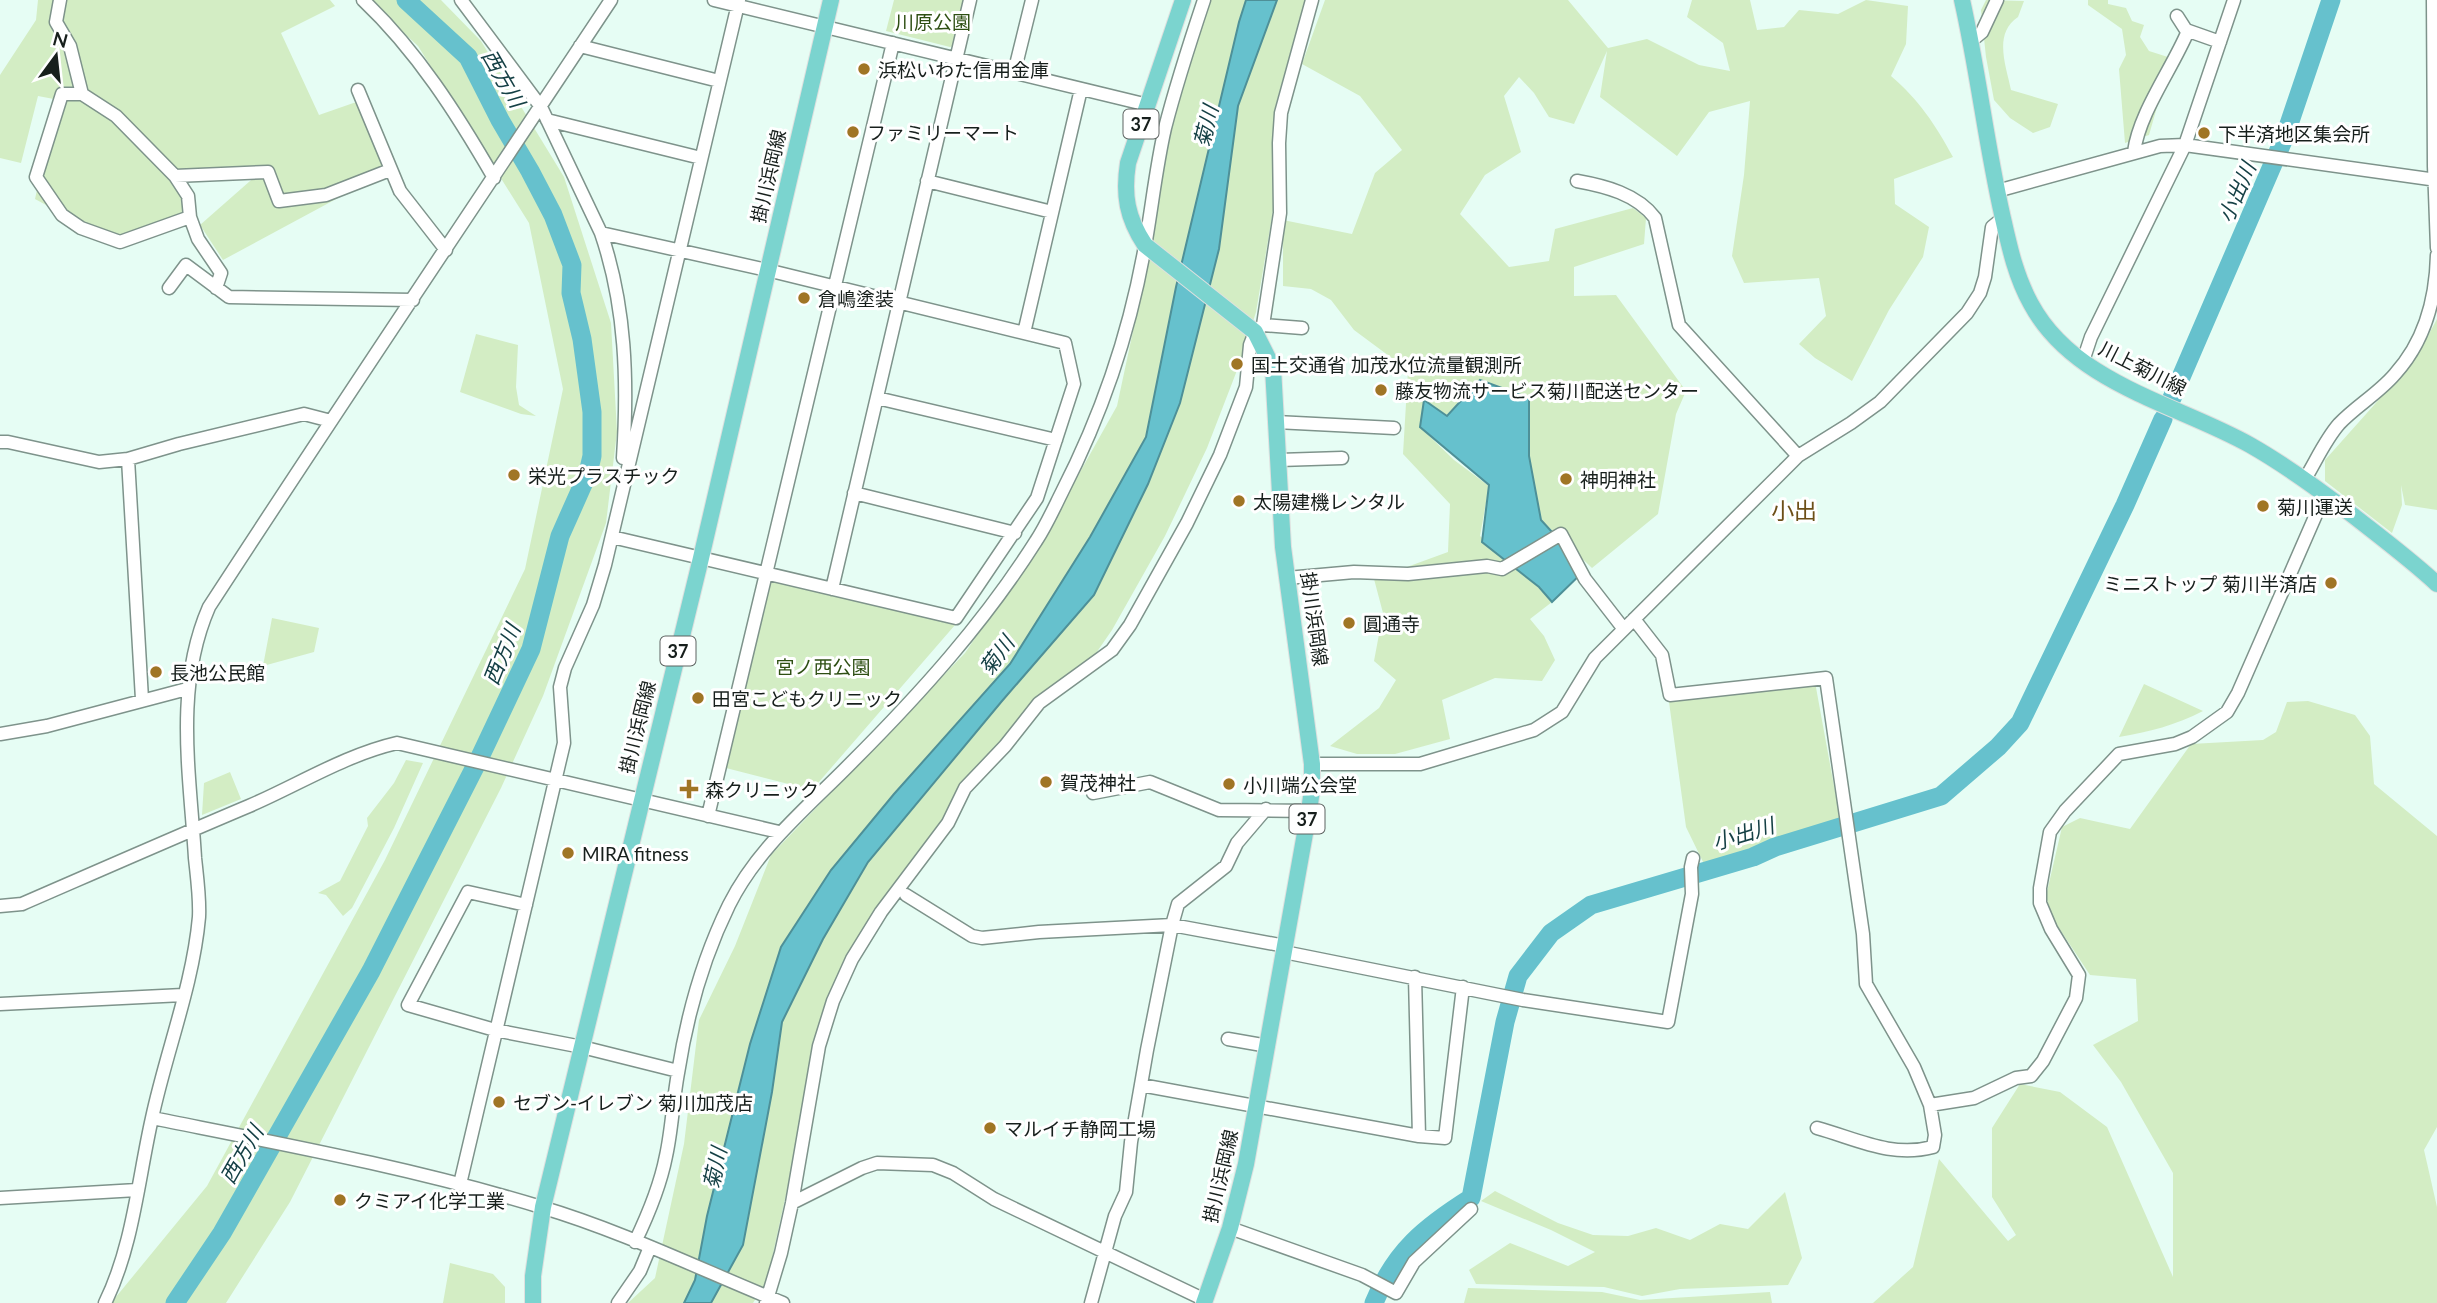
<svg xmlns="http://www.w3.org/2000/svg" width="2437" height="1303" viewBox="0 0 2437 1303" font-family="Lato,'Noto Sans JP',sans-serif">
<rect width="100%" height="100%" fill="#e6fdf4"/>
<path fill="#d3edc4" d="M38,0H330L335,6L281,33L319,115L362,100L390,170L223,260L200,225L259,173L175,176L190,217L125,241L103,236L35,199L50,132L59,100L38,96L21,163L0,158V75L36,20Z
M368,0H441L481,41L564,177L611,323L617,432L606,523L543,696L501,788L290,1202L226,1303H111L207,1186L385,860L525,569L563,389L529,223L418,46Z
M894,0H965L956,45L950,47L886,31Z
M1211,0H1305L1274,111L1275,199L1256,312L1241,360L1207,448L1165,536L1112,630L1092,659L1036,700L959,790L947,817L864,928L836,978L810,1059L794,1158L767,1281L753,1303H628L655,1278L684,1144L699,1020L735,946L771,855L965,653L1046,533L1117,406L1148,261L1161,168L1189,62Z
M1325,0H1568L1608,48L1647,39L1699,65L1730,71L1723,43L1687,17L1692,0H1750L1757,30L1784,27L1799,10L1838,14L1866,0L1908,6L1906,44L1891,76C1919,100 1935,124 1953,157L1894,179L1895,204L1929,227L1923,257L1889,310L1852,381L1815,358L1799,344L1826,316L1819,278L1744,283L1732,256L1744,175L1750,101L1709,112L1677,156L1600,97L1607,51L1574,124L1549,117L1534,93L1519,77L1504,96L1521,152L1485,175L1460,214L1509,267L1549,261L1555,229L1633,208L1646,218L1644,244L1574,267V296L1616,295L1686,391L1676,414L1658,514L1592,568L1541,520L1529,456V398L1447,416L1424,401L1420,427L1454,460L1489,486L1480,536L1539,587L1552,602L1530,619L1544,636L1555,660L1542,681L1495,678L1442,700L1450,739L1395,754H1357L1330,746L1379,708L1396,680L1374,661L1383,613L1374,579L1448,552L1450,504L1403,454L1408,370L1354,330L1331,300L1311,289L1283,286V220L1352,234L1375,173L1402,150L1360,96L1302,64Z
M1986,0L2024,1L2018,17C1993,34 2006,65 2011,90L2058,104L2050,127L2033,133L2010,118L1994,100L1986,57L1981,10Z
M2088,0H2108V4L2126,8L2132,21L2144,25L2140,37L2149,51L2171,58L2149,135L2125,143L2119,69L2126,55L2122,29L2088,5Z
M2437,319V510L2405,505L2401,485L2402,505L2392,533L2325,481V460L2416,358Z
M476,334L518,345L516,387L519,405L536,416L521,414L460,392Z
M774,580L955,625L812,790L726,768L769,584Z
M272,618L319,628L314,652L263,666Z
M1815,682L1840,819L1704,864L1686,827L1669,702Z
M2144,684L2203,711C2176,725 2149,732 2119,737Z
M2308,701L2355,715L2370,736L2374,784L2437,836V1127L2424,1150L2437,1207V1303H1873L1913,1267L1939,1159L2008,1241L2016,1235L1992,1197V1128L2020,1084L2060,1092L2107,1127L2173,1277V1173L2121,1082L2093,1045L2138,1021L2136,979L2090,975L2051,916L2046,896L2062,827L2080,818L2130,829L2191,744L2263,740L2276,732L2287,702Z
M406,760L423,763L394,828L352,908L343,916L326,895L318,893L340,881L368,826L367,818L394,783Z
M230,772L241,799L202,815L204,783Z
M1495,1191L1558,1223L1593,1235L1628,1236L1656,1228L1690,1240L1720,1224L1748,1229L1785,1192L1802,1258L1788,1285L1680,1289L1642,1296L1604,1287L1476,1284L1469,1270L1510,1243L1568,1266L1595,1252L1551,1230L1481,1201Z
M450,1263L493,1274L505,1287V1303H443Z
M1468,1288L1602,1292L1640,1300L1770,1292L1772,1303H1464Z"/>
<path fill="#66c1cd" stroke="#4e9098" stroke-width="2" d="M1246,0H1277L1238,106L1219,249L1180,403L1148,484L1094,595L1002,701L868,862L823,939L782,1022L772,1092L743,1245L711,1303H684L695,1280L707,1216L750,1044L781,947L831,870L894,794L1010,664L1090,537L1146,437L1176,287L1239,22Z
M1480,380L1529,398V456L1541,520L1586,569L1552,602L1539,587L1482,542L1489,485L1420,427L1424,400L1447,416Z"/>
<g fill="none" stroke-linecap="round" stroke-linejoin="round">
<path stroke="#66c1cd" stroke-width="19" d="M2172,398L2285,136L2331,0
M175,1303L222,1233L371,971L480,757L531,649L560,536L588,473L592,456V412L582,339L571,293L572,265L553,215L530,171L500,120L468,57L406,0
M1374,1303C1395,1251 1425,1227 1471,1198L1505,1022L1518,976L1551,933L1591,905L1753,857L1775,847L1941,796L1998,747L2020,723L2125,505L2163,419"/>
<g stroke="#7e938b" stroke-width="15">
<path id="minor" d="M60,0L56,22L70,46L82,94
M363,0C417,51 457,114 494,178
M461,0L541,107L601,233L767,270L1065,343L1074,384L1037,498L956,618L612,537
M714,0L1148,105
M2433,0L2434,166L2437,248
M2177,16L2186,30L2220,42
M1971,41L1982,32L1997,0
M580,46L719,81
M1014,73L1032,0
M358,90L400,191L446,250
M547,120L701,158
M2134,152C2139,113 2172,69 2188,31
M175,176L188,196L190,217L198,239L221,273L216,288
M927,181L1052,212
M1577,181C1605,186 1637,194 1655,218L1679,325L1798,456
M1997,191L2160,146L2185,145L2437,180
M190,217L120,242L81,228L62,215L36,177L62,94H82L116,116L175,176L268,172L279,201L326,195L390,170
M601,233C626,306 628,382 623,458
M169,288L186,265L229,297L413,300
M1263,325L1302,328
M1024,333L1081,89
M2083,361L2091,337L2185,145L2234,0
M877,398L1056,440
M1276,422L1394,428
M0,442H8L99,462L128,459L179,444L304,414L331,421
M128,459L142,699
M1279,460L1342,458
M2305,479C2316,461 2325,440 2339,424C2356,406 2379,393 2395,374C2425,341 2436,299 2437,255
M854,493L1015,533
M1287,578L1354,572L1408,574L1487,566L1502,569L1561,534L1585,579L1623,628
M832,589L970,0
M1634,619L1662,655L1670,695L1826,678L1863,934L1866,984L1914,1067L1930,1105
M0,734L47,726L187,689
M1312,764H1420L1534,730L1562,712L1595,658L1787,467L1798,456L1851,423L1880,402L1967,313L1980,293L1985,277L1992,227L2003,218
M1093,793L1150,782L1219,810L1309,811
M708,816L893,43
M906,895L972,936L982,938L1039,932L1172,925L1285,946
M526,905L468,892L408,1005L495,1030L582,1047L678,1071
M0,906L22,904C98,871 173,838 249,806C298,785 345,755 397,743L779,832
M1284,952L1523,1000L1668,1022L1692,894L1691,867L1693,858
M1415,977L1419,1136
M0,1004L183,995
M1228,1039L1268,1046
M1141,1085L1419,1136L1445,1138L1463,987
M152,1118C282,1144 413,1168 541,1207C622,1231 704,1271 783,1303
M1817,1128C1857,1139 1891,1158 1933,1147L1935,1135L1930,1105L1974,1098L2016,1078L2031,1076L2043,1061L2076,998L2079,975L2051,929L2040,903V888L2050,832L2065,811L2119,754L2175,744L2192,737L2227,712L2238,693L2325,494
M460,1184L564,743L560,687L565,668L593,605L605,565L739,0
M0,1198L137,1190
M792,1203L862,1168L877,1163L933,1165L953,1173L994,1199L1205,1300
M1230,1228L1362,1275L1396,1293L1414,1262L1471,1209
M635,1242C648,1215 660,1187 666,1156C672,1129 673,1100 678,1073C687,1015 703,958 729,905C758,847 807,808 852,762C920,694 984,623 1036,541C1046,526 1054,508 1062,492C1102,414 1130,331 1145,246C1152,207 1156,167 1165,128C1176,85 1190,42 1204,0
M105,1303C133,1246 138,1180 152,1118C166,1052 193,985 199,917C200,898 197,877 195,858C190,774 174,687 209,607C341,404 477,202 611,0
M618,1303L640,1271L650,1247
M766,1303L781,1253L792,1203L819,1046L833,1001L852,959L881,912L948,823L965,788L1005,746L1039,703L1112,650L1130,625L1187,523L1220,455L1246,387L1250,345L1255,332L1263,325L1280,213L1279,143L1281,113L1312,0
M1091,1303L1115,1216L1126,1192L1131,1142L1147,1050L1172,925L1178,904L1226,866L1237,843L1266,809"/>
</g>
<g stroke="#dfe0df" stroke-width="18">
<path id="major" d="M1183,0L1128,163C1123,195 1127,218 1145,245L1255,332L1273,368L1283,547L1312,764V790L1309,811L1246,1164L1230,1228L1204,1303
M1962,0C1978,71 1986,143 2002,214C2009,245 2015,275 2031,304C2074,384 2177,404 2250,445C2287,466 2321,491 2355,517C2383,539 2411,560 2437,584
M533,1303V1276L543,1207L701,558L831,0"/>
</g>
<use href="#minor" stroke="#fff" stroke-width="12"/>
<use href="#major" stroke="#7bd4cf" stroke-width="16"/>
</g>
<g fill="#a07525" stroke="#fff" stroke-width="2.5">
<circle cx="864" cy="69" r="7"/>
<circle cx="853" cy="132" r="7"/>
<circle cx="2204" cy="133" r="7"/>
<circle cx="804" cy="298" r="7"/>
<circle cx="1237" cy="364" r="7"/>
<circle cx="1381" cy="390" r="7"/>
<circle cx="514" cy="475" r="7"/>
<circle cx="1566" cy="479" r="7"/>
<circle cx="1239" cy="501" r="7"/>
<circle cx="2263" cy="506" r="7"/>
<circle cx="2331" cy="583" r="7"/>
<circle cx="1349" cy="623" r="7"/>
<circle cx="156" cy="672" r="7"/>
<circle cx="698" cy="698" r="7"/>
<circle cx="1046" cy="782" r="7"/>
<circle cx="1229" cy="784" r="7"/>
<path d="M685.5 778.5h7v7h7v7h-7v7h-7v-7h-7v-7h7z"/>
<circle cx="568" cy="853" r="7"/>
<circle cx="499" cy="1102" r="7"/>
<circle cx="990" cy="1128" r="7"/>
<circle cx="340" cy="1200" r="7"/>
</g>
<g text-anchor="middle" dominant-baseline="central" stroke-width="6" stroke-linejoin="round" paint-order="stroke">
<g fill="#fff" stroke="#5d6260" stroke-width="2">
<rect x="1123.5" y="109.5" width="35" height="29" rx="5"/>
<rect x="660.5" y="636.5" width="35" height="29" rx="5"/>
<rect x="1289.5" y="804.5" width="35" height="29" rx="5"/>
</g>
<g font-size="18" font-weight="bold" fill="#171f1c">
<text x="1141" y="124">37</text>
<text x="678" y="651">37</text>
<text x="1307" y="819">37</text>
</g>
<g font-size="19" fill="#2e4f13" stroke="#fff">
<text x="933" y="21">川原公園</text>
<text x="823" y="666">宮ノ西公園</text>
</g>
<g font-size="19" fill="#171f1c" stroke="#fff" text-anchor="start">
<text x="878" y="69">浜松いわた信用金庫</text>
<text x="867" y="132">ファミリーマート</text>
<text x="2218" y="133">下半済地区集会所</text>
<text x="818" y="298">倉嶋塗装</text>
<text x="1251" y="364">国土交通省 加茂水位流量観測所</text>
<text x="1395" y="390">藤友物流サービス菊川配送センター</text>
<text x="528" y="475">栄光プラスチック</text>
<text x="1580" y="479">神明神社</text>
<text x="1253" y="501">太陽建機レンタル</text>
<text x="2277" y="506">菊川運送</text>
<text x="2317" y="583" text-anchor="end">ミニストップ 菊川半済店</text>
<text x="1363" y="623">圓通寺</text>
<text x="170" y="672">長池公民館</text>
<text x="712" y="698">田宮こどもクリニック</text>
<text x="1060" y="782">賀茂神社</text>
<text x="1243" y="784">小川端公会堂</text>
<text x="705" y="789">森クリニック</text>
<text x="582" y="853">MIRA fitness</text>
<text x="513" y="1102">セブン-イレブン 菊川加茂店</text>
<text x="1004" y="1128">マルイチ静岡工場</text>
<text x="354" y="1200">クミアイ化学工業</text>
</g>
<g font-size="19" fill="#171f1c" stroke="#fff">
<text transform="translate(768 176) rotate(-77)">掛川浜岡線</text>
<text transform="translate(2143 368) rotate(27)">川上菊川線</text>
<text transform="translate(1315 619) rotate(82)">掛川浜岡線</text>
<text transform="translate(637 727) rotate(-76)">掛川浜岡線</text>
<text transform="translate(1220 1176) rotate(-77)">掛川浜岡線</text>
</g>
<g font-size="21" font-style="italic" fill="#154045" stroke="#fff">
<text transform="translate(504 78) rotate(60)">西方川</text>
<text transform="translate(1205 126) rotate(-76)">菊川</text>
<text transform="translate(2236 192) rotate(-67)">小出川</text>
<text transform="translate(501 654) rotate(-68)">西方川</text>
<text transform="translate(996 655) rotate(-54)">菊川</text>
<text transform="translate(1743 833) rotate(-17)">小出川</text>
<text transform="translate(241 1154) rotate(-60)">西方川</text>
<text transform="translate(714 1168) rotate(-78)">菊川</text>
</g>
<g font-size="23" fill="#6c4f18" stroke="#fff">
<text x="1794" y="510">小出</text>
</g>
</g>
<g transform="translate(56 56) rotate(15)" stroke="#ffffff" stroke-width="5" paint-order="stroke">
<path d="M0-5L12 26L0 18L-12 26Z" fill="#171f1c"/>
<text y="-10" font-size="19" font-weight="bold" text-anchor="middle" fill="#171f1c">N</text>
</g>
</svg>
